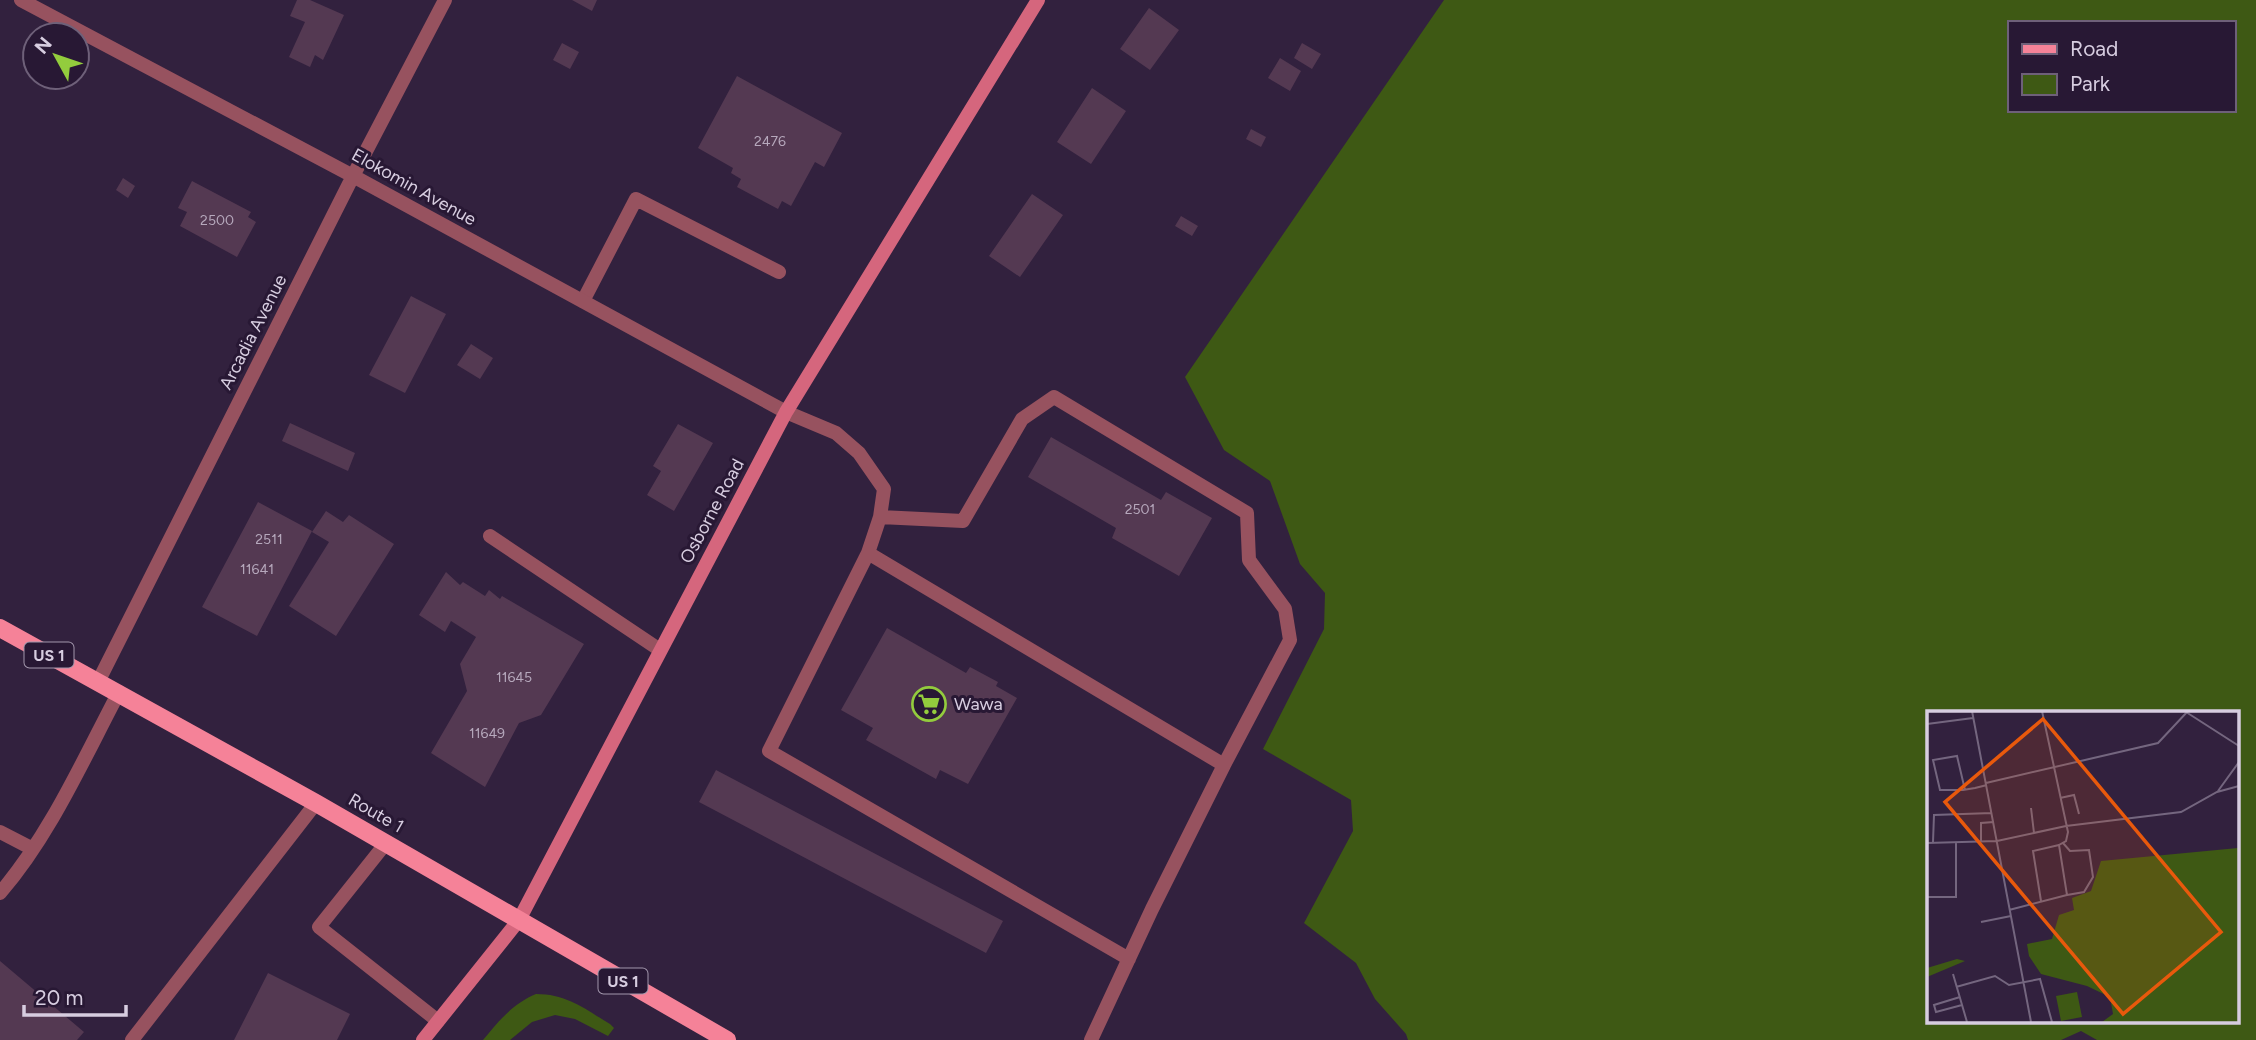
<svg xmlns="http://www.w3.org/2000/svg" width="2256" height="1040" viewBox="0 0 2256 1040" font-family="Figtree,sans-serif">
<rect width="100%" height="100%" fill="#32213e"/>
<path fill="#3e5914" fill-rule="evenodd" d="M1444,0H2256V1040H2097L2081,1031L2061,1040H1408L1406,1034L1375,999L1356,963L1304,923L1353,831L1351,800L1263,749L1324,629L1325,593L1300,564L1270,481L1224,450L1185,377ZM2009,23H2233V110H2009ZM1929,713H2237V1021H1929Z
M536,994C567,994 585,1009 610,1024L614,1028L608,1036L575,1019L555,1015L532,1022L510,1040H483C499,1021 512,1004 536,994Z"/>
<path fill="#543952" d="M297,0H310L344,15L323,60L315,55L310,67L289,57L305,22L290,16Z
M572,0H597L592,11Z
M1149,8L1179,30L1150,70L1120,49Z
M562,43L579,52L570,69L553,60Z
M1302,43L1321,54L1312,69L1294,58Z
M1280,58L1301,71L1290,91L1268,78Z
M737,76L842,133L824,167L815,162L791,206L782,201L778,209L737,187L741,179L731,173L733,168L698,148Z
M1092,88L1126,111L1091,164L1057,142Z
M1251,129L1266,137L1261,147L1246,139Z
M123,178L135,186L128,198L116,190Z
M192,181L251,212L248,217L256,222L237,257L180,226L187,212L178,208Z
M1032,194L1063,215L1020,277L989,256Z
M1181,216L1198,226L1192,236L1175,226Z
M411,296L446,314L405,393L369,375Z
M471,344L493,358L480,379L457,365Z
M290,423L355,453L348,471L282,441Z
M678,424L713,443L674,511L647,495L661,471L653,466Z
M1051,437L1161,500L1166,492L1212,518L1179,576L1112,538L1116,528L1028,477Z
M258,502L312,531L257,636L202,607Z
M326,511L343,522L349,515L394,544L336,636L289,606L329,542L312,532Z
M446,572L460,585L463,582L485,596L489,590L500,599L502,596L584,644L541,715L519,723L485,787L431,753L467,691L460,664L476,637L451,621L445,632L419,615Z
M887,628L966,673L970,667L998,682L996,686L1017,698L968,784L940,770L936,779L866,740L873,728L841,710Z
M716,770L1003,921L986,953L699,802Z
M0,961L84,1032L77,1040H0Z
M268,973L350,1014L337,1040H234Z"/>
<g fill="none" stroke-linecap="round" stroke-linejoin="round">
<path stroke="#97525f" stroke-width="14" d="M583,301L636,199L779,272
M786,412L836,433L859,453L884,489L880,517L868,553L1224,765L1152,909L1091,1040
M880,517L963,521L1022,419L1054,397L1247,513L1249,560L1285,609L1290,640L1224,765
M490,536L660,650
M868,553L769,751L1129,959
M0,832L33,849
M386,843L319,927L438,1021
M0,893C50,835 83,760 119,692
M132,1040L316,803"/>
<path stroke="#97525f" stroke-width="14" d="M21,0L353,176L786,412
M98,682L353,176L445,0"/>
<path stroke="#d5667d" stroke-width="14" d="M423,1040L519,920L786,412L1038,0"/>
<path stroke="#f58298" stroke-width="18" d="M0,628L316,803L727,1040"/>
</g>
<defs>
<g id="supermarket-ring" transform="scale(1.75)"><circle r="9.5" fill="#281834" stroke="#93cc3d" stroke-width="1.5"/><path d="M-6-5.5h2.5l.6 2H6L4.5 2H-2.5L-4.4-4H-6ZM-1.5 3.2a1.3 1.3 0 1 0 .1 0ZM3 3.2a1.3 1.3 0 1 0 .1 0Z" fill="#93cc3d"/></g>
</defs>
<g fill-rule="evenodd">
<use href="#supermarket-ring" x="929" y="704"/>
</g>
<g text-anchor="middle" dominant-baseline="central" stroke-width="6" stroke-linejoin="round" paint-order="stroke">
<g font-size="14" fill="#b6a8bc">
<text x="770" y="141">2476</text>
<text x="217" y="220">2500</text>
<text x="1140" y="509">2501</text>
<text x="269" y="539">2511</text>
<text x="257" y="569">11641</text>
<text x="514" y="677">11645</text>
<text x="487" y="733">11649</text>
</g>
<g fill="#281834" stroke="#a297ac" stroke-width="2">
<rect x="24.5" y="642.5" width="49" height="25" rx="5"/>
<rect x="598.5" y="968.5" width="49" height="25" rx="5"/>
</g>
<g font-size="16" font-weight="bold" fill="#d7cde0">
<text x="49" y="655">US 1</text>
<text x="623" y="981">US 1</text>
</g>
<g font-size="18" fill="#d7cde0" stroke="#281834">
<text transform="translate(414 187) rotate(29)">Elokomin Avenue</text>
<text transform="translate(253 332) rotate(-63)">Arcadia Avenue</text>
<text transform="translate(712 511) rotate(-62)">Osborne Road</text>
<text transform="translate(376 813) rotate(30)">Route 1</text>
</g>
<g font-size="18" fill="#d7cde0" stroke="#281834" text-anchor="start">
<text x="954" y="704">Wawa</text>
</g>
</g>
<g transform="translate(1927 711)">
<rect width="312" height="312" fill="#32213e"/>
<path d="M311,137V311H175L186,303L183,286L160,275L114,263L102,245L100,233L125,228L132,204L147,199L145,187L164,180L174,150ZM30,248L38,250L0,266V257ZM150,281L155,306L134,310L129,285Z" fill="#3e5914"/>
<path fill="none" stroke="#74667f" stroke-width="2" d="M45,0L104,311M259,1L312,35M0,13L46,7M59,72L231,32L261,0M38,79L30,45L6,49L13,79H36L48,77L60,74M291,80L312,51M133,87L147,84L152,103M104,97L107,122M54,130V112L67,111M6,131L7,104L65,102M0,132L70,130L139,115L254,101L290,81L312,75M136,132L143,140L162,139L166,166L157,181L140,184M0,186H29V131M114,190L106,140L132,134M82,199L140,184L132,134L139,130L141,121L115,0M54,211L84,205M26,263L40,311M29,276L68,265L82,274L113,268L125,311M33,286L7,294L9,301L35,294"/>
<path fill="#e8590c" fill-opacity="0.15" stroke="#e8590c" stroke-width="3.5" d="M116,8L294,221L196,303L18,91Z"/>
<rect width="312" height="312" fill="none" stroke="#d7cde0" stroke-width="3.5"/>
</g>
<rect x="2008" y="21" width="228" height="91" fill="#281834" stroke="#6e6079" stroke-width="2"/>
<rect x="2022" y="44" width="35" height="10" fill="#f58298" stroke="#6e6079" stroke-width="2"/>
<text x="2070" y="56" font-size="21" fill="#d7cde0">Road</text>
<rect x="2022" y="74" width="35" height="21" fill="#3e5914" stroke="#6e6079" stroke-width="2"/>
<text x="2070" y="91" font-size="21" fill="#d7cde0">Park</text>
<g transform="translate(56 56) rotate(310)"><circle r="33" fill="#281834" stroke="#6e6079" stroke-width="2"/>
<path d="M0-5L12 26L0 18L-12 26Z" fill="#93cc3d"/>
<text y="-10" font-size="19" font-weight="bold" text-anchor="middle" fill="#d7cde0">N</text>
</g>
<path d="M24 1005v10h102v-10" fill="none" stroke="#d7cde0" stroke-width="3.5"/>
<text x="35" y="1005" font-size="21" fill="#d7cde0" stroke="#281834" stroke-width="5" paint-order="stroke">20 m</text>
</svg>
